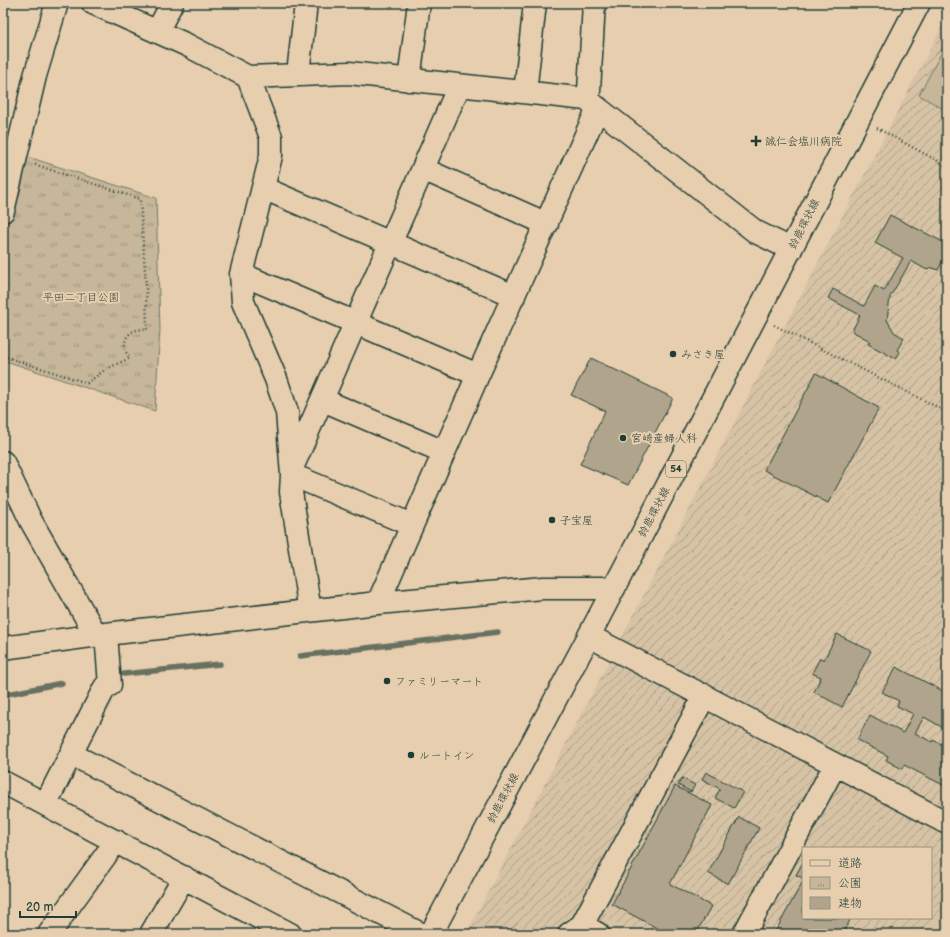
<svg xmlns="http://www.w3.org/2000/svg" width="950" height="937" viewBox="0 0 950 937" font-family="'Balsamiq Sans','Klee One',sans-serif">
<defs>
<pattern id="industrial-furrows" width="10" height="10" patternUnits="userSpaceOnUse"><rect width="10" height="10" fill="#d6c2a4"/><path d="M-1 1l2-2M0 10L10 0M9 11l2-2" fill="none" stroke="#ad9f86"/></pattern>
<pattern id="park-tufts" width="24" height="20" patternUnits="userSpaceOnUse"><rect width="24" height="20" fill="#c6b69a"/><path d="M3 7l-1-3M5 7V3M7 7l1-3M15 17l-1-3M17 17v-4M19 17l1-3" fill="none" stroke="#a0957e"/></pattern>
</defs>
<rect width="100%" height="100%" fill="#e7ceaf"/>
<filter id="ink" filterUnits="userSpaceOnUse"><feTurbulence type="fractalNoise" baseFrequency=".025" numOctaves="2"/><feDisplacementMap in="SourceGraphic" scale="8" xChannelSelector="R" yChannelSelector="G"/><feConvolveMatrix kernelMatrix="1 2 1 2 8 2 1 2 1" color-interpolation-filters="sRGB"/></filter>
<g filter="url(#ink)">
<path fill="url(#industrial-furrows)" fill-rule="evenodd" d="M947,17V934H466L604,671ZM803,848H931V918H803Z"/>
<path fill="url(#park-tufts)" stroke="#727a67" d="M25,156L156,198L160,329L155,411L3,360V241L18,177Z"/>
<path fill="#c6b69a" stroke="#727a67" d="M947,42V111L919,95Z"/>
<g fill="none" stroke-linecap="round" stroke-linejoin="round">
<path stroke="#687161" stroke-width="5.5" d="M300,656L498,632
M124,674L220,664
M3,695L62,683"/>
</g>
<path fill="#b0a58c" stroke="#1f3d34" d="M890,215L947,244V252L938,270L930,267L927,270L911,261L890,297L887,320L894,332L904,338L897,350L900,352L896,359L868,344L870,341L852,331L860,315L828,298L833,289L864,306L875,286L884,291L903,258L875,243Z
M591,358L673,398L628,485L580,464L605,411L571,395Z
M816,373L879,408L828,503L764,470Z
M837,634L871,651L842,707L814,692L821,677L812,673L820,658L824,660Z
M896,667L947,693V730L924,717L915,733L932,742L933,740L947,747V787L904,765L902,769L886,760L888,756L857,740L870,715L903,733L913,714L897,706L899,701L882,692Z
M706,772L743,792L734,808L715,798L720,789L702,779Z
M682,778L695,785L691,792L678,785Z
M675,786L712,805L670,884L711,906L696,934H668L612,904Z
M739,817L759,828L728,884L708,873Z
M803,862V878L796,875Z
M803,881V918H851L843,934H774Z"/>
<g fill="none" stroke-linecap="round" stroke-linejoin="round">
<g stroke="#1f3d34" stroke-width="25">
<path id="minor" d="M93,3L187,45L248,77L349,73L586,99L756,232L791,249
M157,32L172,3
M298,74L306,3
M248,77L271,137V156L241,274L243,302L276,379L287,412L292,475L291,492L310,611
M409,80L419,3
M525,92L535,3
M586,99L589,91L594,3
M423,169L547,224
M263,188L514,296
M3,211L35,76L57,3
M241,274L478,375
M323,400L444,452
M3,462L31,521L96,635
M292,468L459,86
M292,475L412,525
M378,603L478,375L598,108
M589,636L947,823
M3,648L106,634L378,603L543,588H614
M71,754L421,934
M3,782L290,934
M46,803L105,687L110,685L106,634
M582,925L598,934
M49,934L116,841
M151,934L184,877
M569,934L582,925L705,695
M744,934L835,765"/>
</g>
<g stroke="#1f3d34" stroke-width="25">
<path id="major" d="M431,934L589,636L919,3"/>
</g>
<path stroke="#1f3d34" stroke-width="2.5" stroke-dasharray="1 3" stroke-linecap="butt" d="M877,128L947,166
M774,325L947,412
M3,356L87,383L106,369L130,358C118,344 128,326 147,330L146,286L140,199L33,164"/>
<use href="#minor" stroke="#e7ceaf" stroke-width="22"/>
<use href="#major" stroke="#e7ceaf" stroke-width="22"/>
</g>
</g>
<g fill="#1f3d34" stroke="#e7ceaf" stroke-width="1.5">
<path d="M754 135h4v4h4v4h-4v4h-4v-4h-4v-4h4z"/>
<circle cx="673" cy="354" r="4"/>
<circle cx="623" cy="438" r="4"/>
<circle cx="552" cy="520" r="4"/>
<circle cx="387" cy="681" r="4"/>
<circle cx="411" cy="755" r="4"/>
</g>
<g text-anchor="middle" dominant-baseline="central" stroke-width="4" stroke-linejoin="round" paint-order="stroke">
<rect fill="#e7ceaf" stroke="#5b6859" stroke-width="1" x="666" y="461" width="20" height="16" rx="3"/>
<g font-size="10" font-weight="bold" fill="#1f3d34">
<text x="676" y="469">54</text>
</g>
<g font-size="11" fill="#1f3d34" stroke="#e7ceaf" text-anchor="start">
<text x="765" y="141">誠仁会塩川病院</text>
<text x="681" y="354">みさき屋</text>
<text x="631" y="438">宮崎産婦人科</text>
<text x="560" y="520">子宝屋</text>
<text x="395" y="681">ファミリーマート</text>
<text x="419" y="755">ルートイン</text>
</g>
<g font-size="11" fill="#1f3d34" stroke="#e7ceaf">
<text transform="translate(804 224) rotate(-63)">鈴鹿環状線</text>
<text transform="translate(654 512) rotate(-62)">鈴鹿環状線</text>
<text transform="translate(503 798) rotate(-62)">鈴鹿環状線</text>
</g>
<g font-size="11" fill="#274339" stroke="#e7ceaf">
<text x="81" y="297">平田二丁目公園</text>
</g>
</g>
<rect width="950" height="937" fill="none" stroke="#e7ceaf" stroke-width="16"/>
<rect x="8" y="8" width="934" height="921" fill="none" stroke="#1f3d34" stroke-width="1.5" filter="url(#ink)"/>
<rect x="802" y="847" width="130" height="72" fill="#e7ceaf" stroke="#97947e"/>
<rect x="810" y="860" width="20" height="6" fill="#e7ceaf" stroke="#97947e"/>
<text x="838" y="867" font-size="12" fill="#1f3d34">道路</text>
<rect x="810" y="877" width="20" height="12" fill="url(#park-tufts)" stroke="#97947e"/>
<text x="838" y="887" font-size="12" fill="#1f3d34">公園</text>
<rect x="810" y="897" width="20" height="12" fill="#b0a58c" stroke="#97947e"/>
<text x="838" y="907" font-size="12" fill="#1f3d34">建物</text>
<path d="M20 911v6h56v-6" fill="none" stroke="#1f3d34" stroke-width="2"/>
<text x="26" y="911" font-size="12" fill="#1f3d34" stroke="#e7ceaf" stroke-width="3" paint-order="stroke">20 m</text>
</svg>
